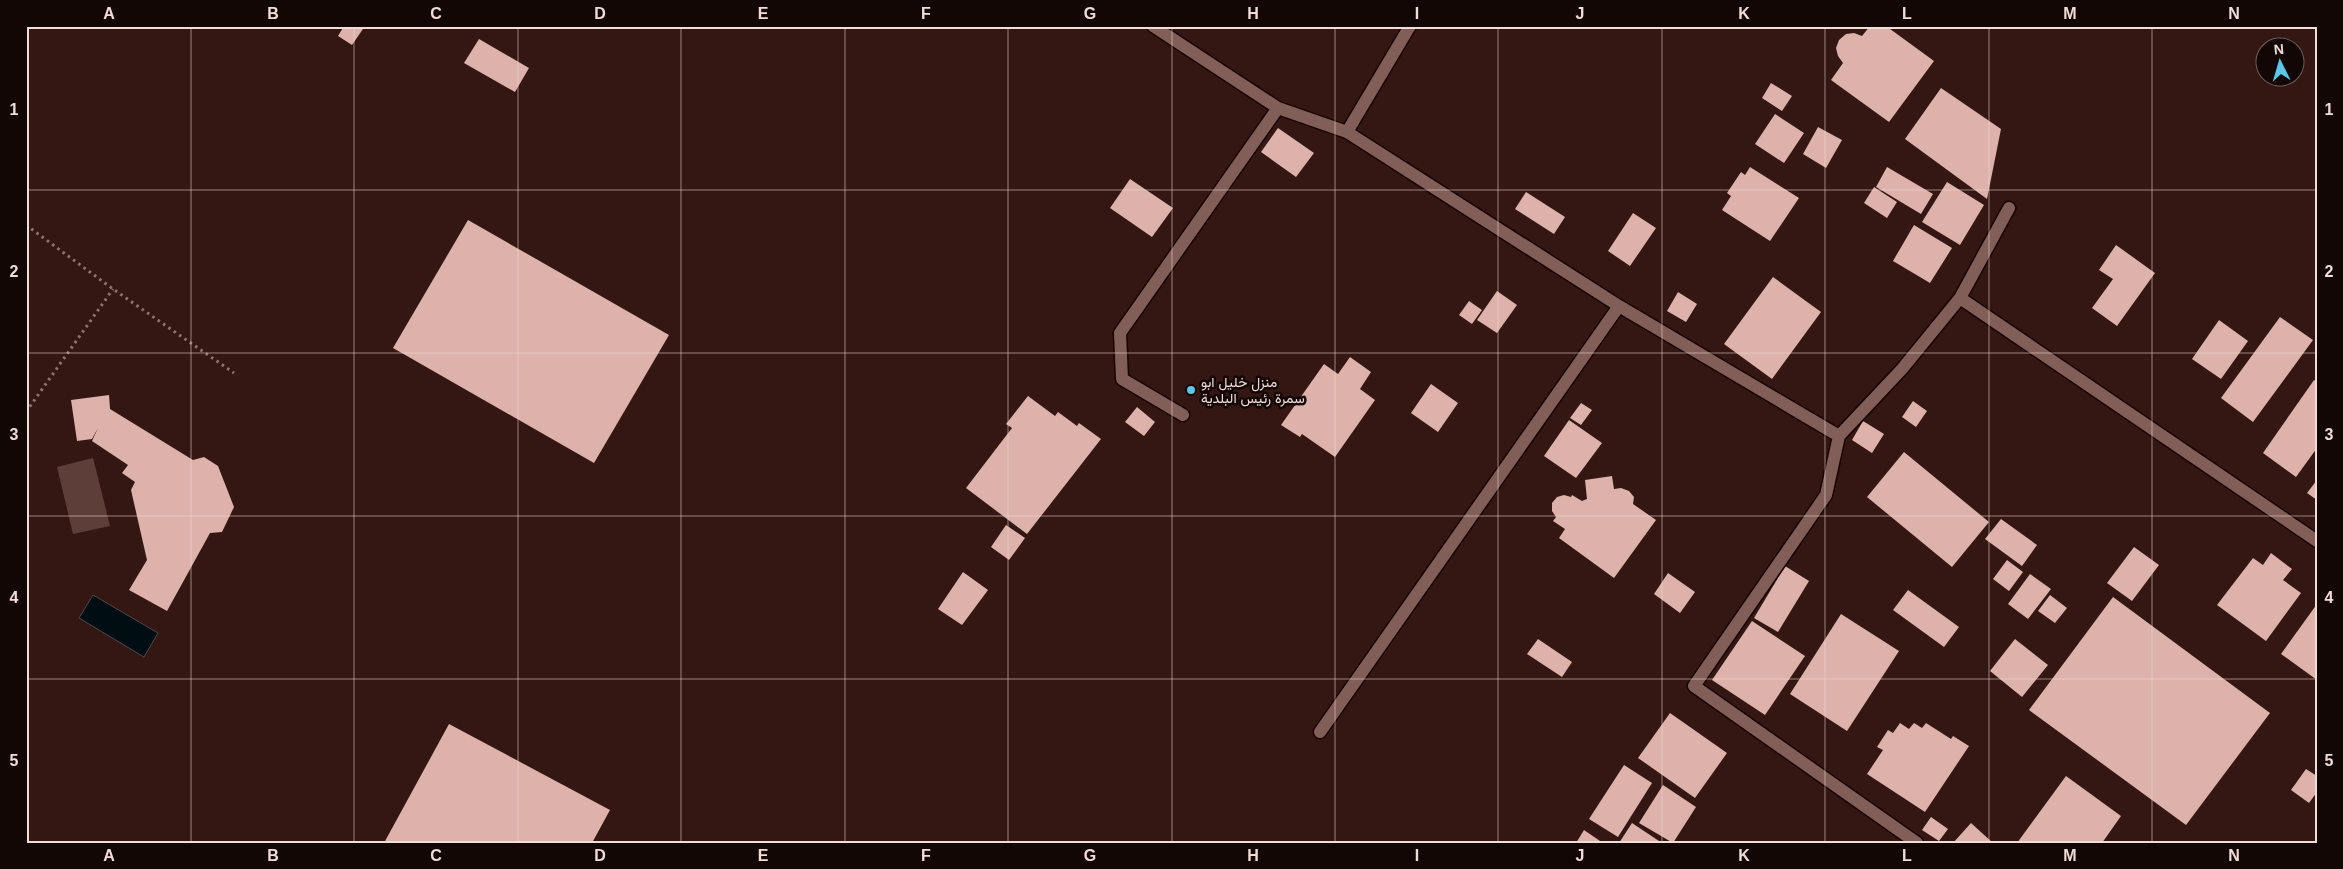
<svg xmlns="http://www.w3.org/2000/svg" width="2343" height="869" viewBox="0 0 2343 869" font-family="Helvetica,Vazirmatn,sans-serif">
<rect width="100%" height="100%" fill="#341712"/>
<path fill="#5d3e38" d="M93,458L110,526L73,534L57,467Z"/>
<path fill="#000d13" stroke="#484b4e" d="M93,595L158,633L144,657L79,618Z"/>
<path fill="#dcb2aa" d="M344,26H365L352,45L338,36Z
M1870,26H1886L1934,61L1889,122L1831,80L1843,63L1838,56L1836,48L1839,40L1846,34L1854,33L1862,36Z
M479,39L529,68L515,92L464,63Z
M1771,83L1792,96L1782,111L1762,98Z
M1941,88L2001,129L1987,199L1905,139Z
M1775,114L1804,133L1784,163L1755,144Z
M1818,127L1842,140L1826,168L1803,154Z
M1278,128L1314,153L1296,177L1261,152Z
M1750,167L1799,198L1770,241L1722,210L1731,196L1727,193L1741,172L1745,175Z
M1887,167L1933,194L1921,214L1876,187Z
M1130,179L1173,208L1152,237L1110,208Z
M1947,182L1984,205L1960,245L1922,222Z
M1874,187L1897,202L1887,218L1864,203Z
M1526,192L1565,217L1554,234L1515,209Z
M1633,213L1656,228L1630,266L1608,251Z
M468,220L669,335L594,463L393,348Z
M1914,225L1952,248L1930,283L1893,261Z
M2116,245L2155,273L2117,326L2092,308L2113,279L2099,270Z
M1773,277L1821,312L1772,379L1724,344Z
M1497,291L1517,305L1497,333L1477,320Z
M1678,292L1697,304L1686,322L1667,311Z
M1469,301L1482,310L1472,324L1459,315Z
M2280,317L2313,340L2253,422L2221,398Z
M2219,320L2248,341L2221,379L2192,359Z
M1350,357L1371,372L1360,389L1375,400L1335,457L1302,434L1300,437L1281,425L1324,364L1338,374Z
M2314,380L2317,382V448L2296,477L2263,453Z
M1431,384L1458,403L1438,432L1411,413Z
M109,395L110,409L193,460L204,457L218,466L234,507L222,532L210,533L167,611L129,590L147,560L131,490L135,482L122,473L128,465L92,441L98,428L92,439L77,441L71,400Z
M1028,396L1055,416L1058,412L1077,426L1079,423L1101,439L1027,534L966,488L1012,428L1006,424Z
M1913,401L1927,411L1916,427L1902,417Z
M1581,403L1592,410L1581,425L1570,418Z
M1137,407L1155,422L1144,436L1125,422Z
M1569,420L1602,443L1576,478L1544,456Z
M1863,421L1884,434L1872,453L1852,440Z
M1904,452L1989,522L1952,567L1867,497Z
M1612,476L1614,489L1621,488L1629,491L1634,497L1633,504L1656,520L1614,578L1559,538L1565,529L1553,521L1556,517L1552,511V503L1557,497L1564,495L1571,497L1572,495L1582,501L1587,499L1585,480Z
M2317,480V500L2307,493Z
M2001,519L2037,545L2022,566L1985,539Z
M1006,525L1025,538L1009,560L991,547Z
M2134,547L2159,565L2132,601L2107,583Z
M2271,553L2292,569L2283,580L2301,593L2266,641L2217,605L2253,558L2263,565Z
M2007,560L2023,572L2009,591L1993,579Z
M1785,566L1809,581L1778,632L1754,618Z
M963,572L988,590L962,625L938,609Z
M1668,573L1695,592L1680,613L1654,594Z
M2030,574L2051,589L2028,619L2008,604Z
M1908,590L1959,627L1944,647L1893,610Z
M2050,595L2067,608L2055,623L2038,611Z
M2113,597L2270,713L2186,825L2029,710Z
M2317,604V680L2281,654Z
M1841,614L1899,651L1847,731L1790,694Z
M1752,621L1805,656L1765,715L1712,680Z
M1538,639L1572,662L1562,677L1527,654Z
M2015,639L2048,665L2022,697L1990,671Z
M1670,713L1727,753L1695,798L1638,758Z
M1900,723L1909,729L1914,723L1922,728L1926,723L1951,739L1953,736L1969,746L1925,812L1867,774L1883,750L1877,747L1888,730L1893,733Z
M449,724L610,810L592,843H384Z
M1624,765L1652,783L1618,837L1589,819Z
M2306,769L2317,776V792L2309,803L2291,790Z
M2066,776L2121,816L2102,843H2017Z
M1663,785L1696,807L1673,843L1639,823Z
M1931,817L1948,829L1939,841L1922,830Z
M1632,823L1662,843H1619Z
M1971,823L1993,843H1953Z
M1584,830L1603,843H1576Z"/>
<g fill="none" stroke-linecap="round" stroke-linejoin="round">
<g stroke="#1a0301" stroke-width="15">
<path id="street" d="M1153,26L1278,108L1120,333L1122,379L1183,415
M1278,108L1347,132L1410,26
M1347,132L1619,306L1839,436L1902,369L1960,298L2009,208
M1960,298L2317,541
M1839,436L1826,495L1694,686L1917,843
M1320,732L1619,306"/>
</g>
<path stroke="#8d7470" stroke-width="3" stroke-dasharray="2.5 4" stroke-linecap="butt" d="M26,225L113,289L234,373
M26,412L113,289"/>
<use href="#street" stroke="#815f58" stroke-width="12"/>
</g>
<path fill="none" stroke="#f1dcd8" stroke-width="1" stroke-opacity="0.55" d="M191,26V843M354,26V843M518,26V843M681,26V843M845,26V843M1008,26V843M1172,26V843M1335,26V843M1498,26V843M1662,26V843M1825,26V843M1989,26V843M2152,26V843M26,190H2317M26,353H2317M26,516H2317M26,679H2317"/>
<circle fill="#5cc7e8" stroke="#130705" stroke-width="2" cx="1191" cy="390" r="5"/>
<g text-anchor="middle" dominant-baseline="central" stroke-width="5" stroke-linejoin="round" paint-order="stroke">
<g font-size="14" fill="#f1dcd8" stroke="#130705" text-anchor="start">
<text x="1201" y="382">منزل خليل ابو<tspan x="1201" dy="16">سمرة رئيس البلدية</tspan></text>
</g>
</g>
<rect width="2343" height="869" fill="none" stroke="#130705" stroke-width="55"/>
<g transform="translate(2280 62) rotate(355)"><circle r="24" fill="#130705" stroke="#6c5c59"/>
<path d="M0-4L9 19L0 12L-9 19Z" fill="#5cc7e8"/>
<text y="-8" font-size="14" font-weight="bold" text-anchor="middle" fill="#f1dcd8">N</text>
</g>
<rect x="28" y="28" width="2288" height="814" fill="none" stroke="#f1dcd8" stroke-width="2"/>
<g font-size="16" text-anchor="middle" font-weight="bold" fill="#f1dcd8">
<text x="109" y="19">A</text>
<text x="273" y="19">B</text>
<text x="436" y="19">C</text>
<text x="600" y="19">D</text>
<text x="763" y="19">E</text>
<text x="926" y="19">F</text>
<text x="1090" y="19">G</text>
<text x="1253" y="19">H</text>
<text x="1417" y="19">I</text>
<text x="1580" y="19">J</text>
<text x="1744" y="19">K</text>
<text x="1907" y="19">L</text>
<text x="2070" y="19">M</text>
<text x="2234" y="19">N</text>
<text x="14" y="115">1</text>
<text x="2329" y="115">1</text>
<text x="14" y="277">2</text>
<text x="2329" y="277">2</text>
<text x="14" y="440">3</text>
<text x="2329" y="440">3</text>
<text x="14" y="603">4</text>
<text x="2329" y="603">4</text>
<text x="14" y="766">5</text>
<text x="2329" y="766">5</text>
<text x="109" y="861">A</text>
<text x="273" y="861">B</text>
<text x="436" y="861">C</text>
<text x="600" y="861">D</text>
<text x="763" y="861">E</text>
<text x="926" y="861">F</text>
<text x="1090" y="861">G</text>
<text x="1253" y="861">H</text>
<text x="1417" y="861">I</text>
<text x="1580" y="861">J</text>
<text x="1744" y="861">K</text>
<text x="1907" y="861">L</text>
<text x="2070" y="861">M</text>
<text x="2234" y="861">N</text>
</g>
</svg>
